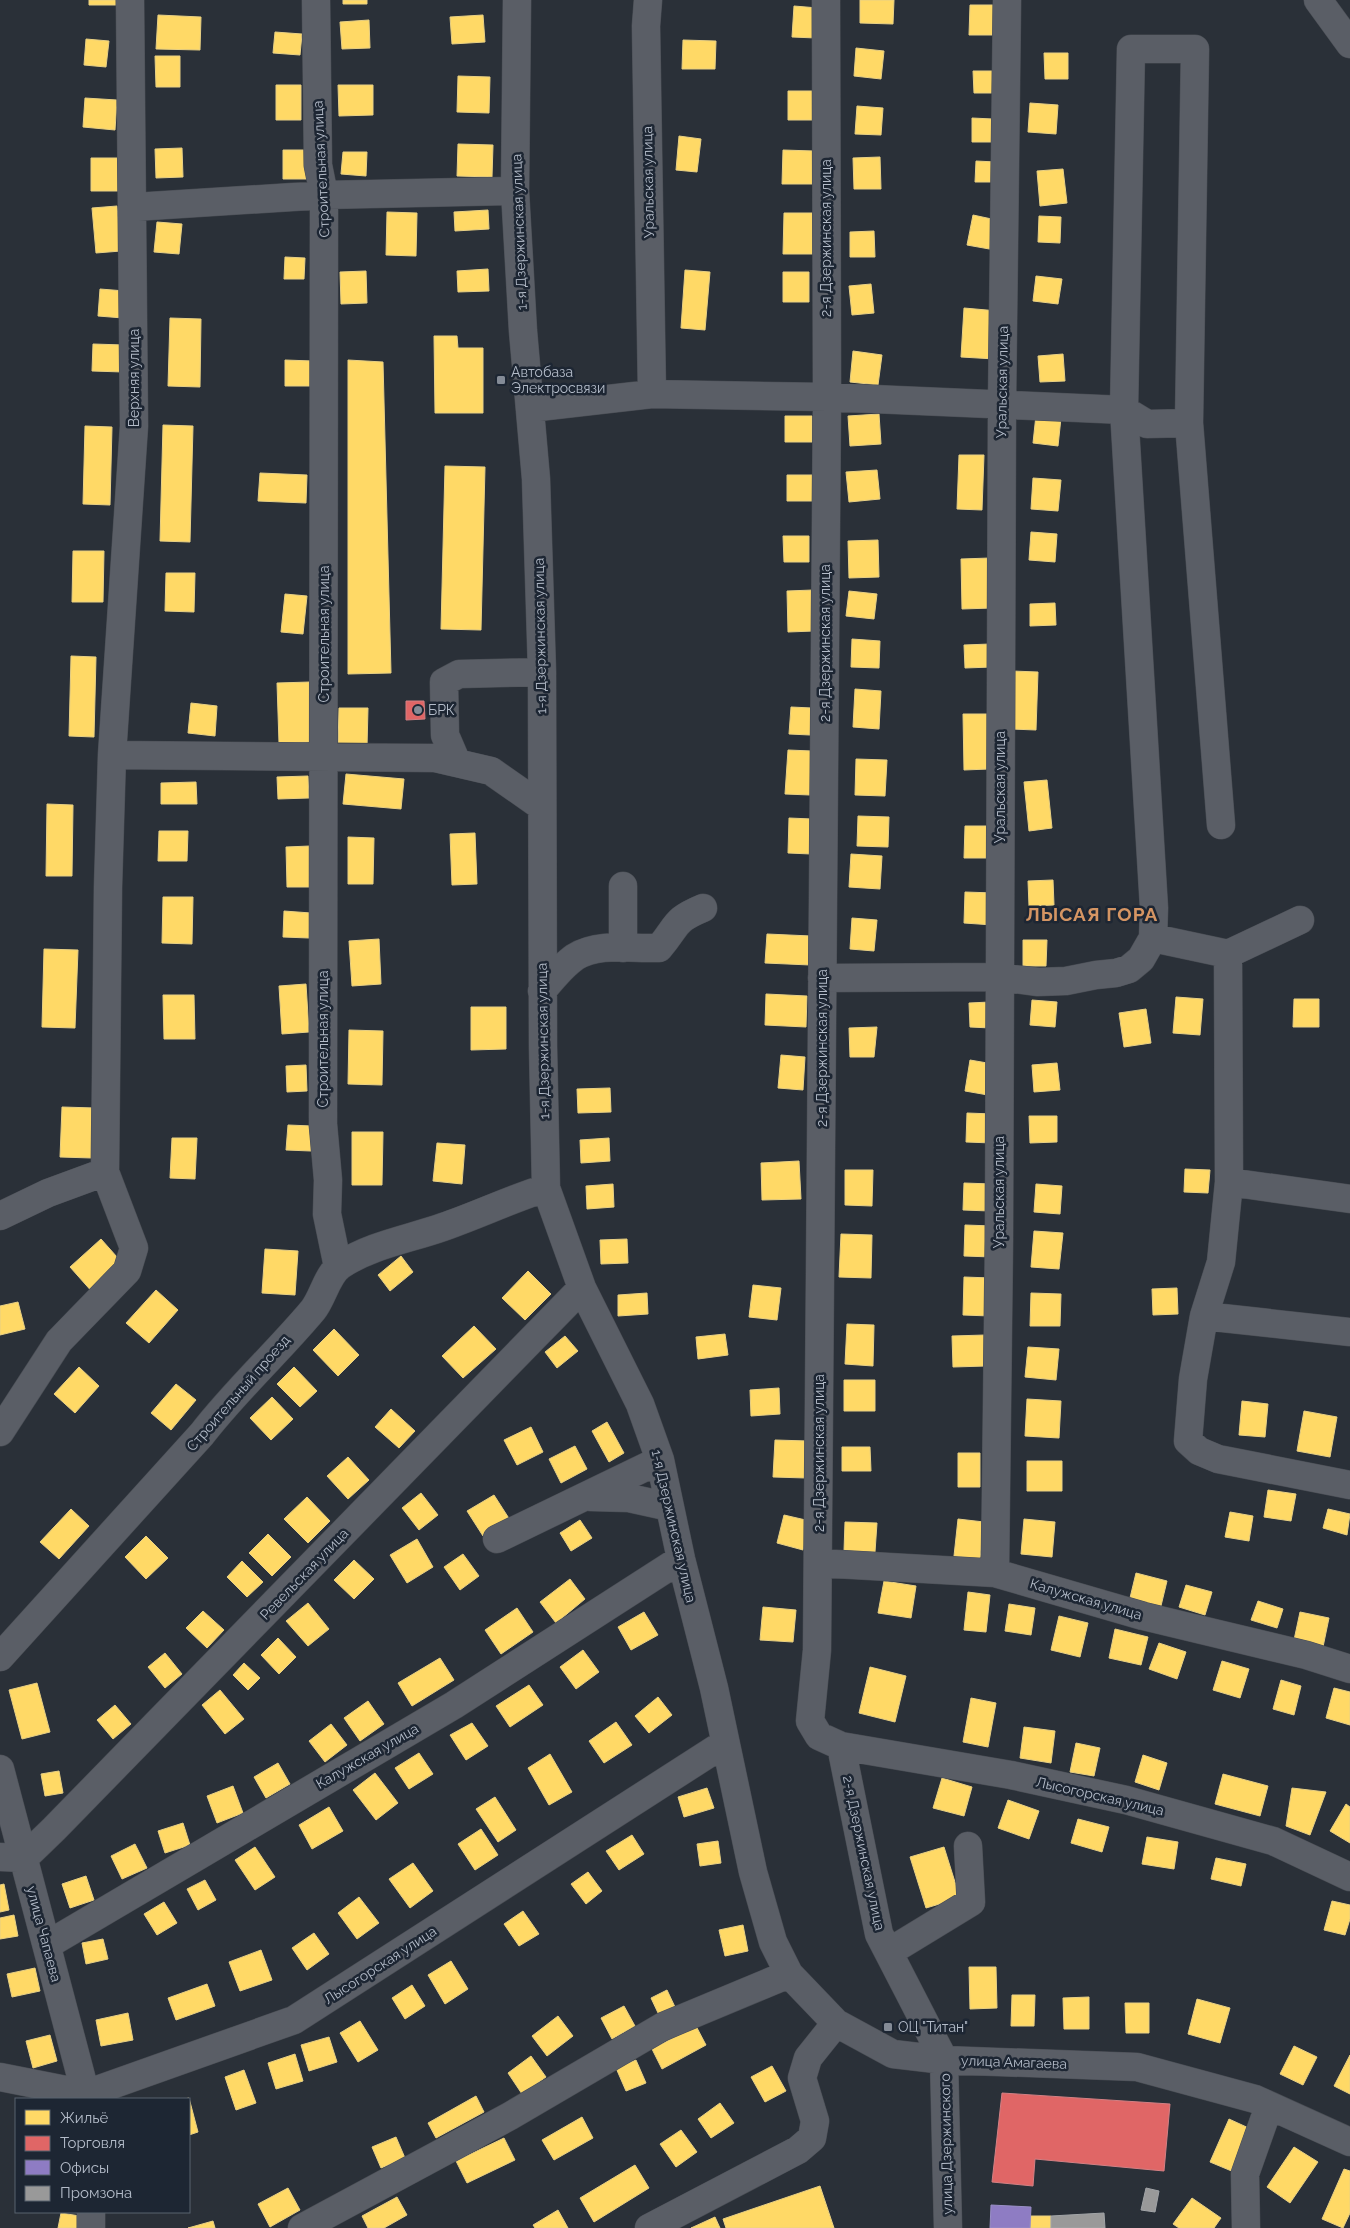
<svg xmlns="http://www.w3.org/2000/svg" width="1350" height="2228" viewBox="0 0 1350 2228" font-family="Raleway,sans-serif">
<rect width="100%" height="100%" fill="#2a3038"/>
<path fill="#ffd966" stroke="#e8d084" d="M89,0H119V5H89Z
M343,0H367V4H343Z
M860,0H894L893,24L860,23Z
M970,5H999V35H969Z
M794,6L818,8L816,38L792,37Z
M158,15L201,17L200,50L156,49Z
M483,15L485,42L452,44L450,17Z
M369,20L370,48L342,49L340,22Z
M275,32L302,34L300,55L273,53Z
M86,39L109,41L106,67L84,65Z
M683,40L716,41L715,69H682Z
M856,48L884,51L881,79L854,76Z
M1044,53H1068V79H1045Z
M155,56H180V87H156Z
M973,71H1000L1001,93H974Z
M458,76L490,77L489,113L457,112Z
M276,85H301V120H276Z
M338,85H373V115L339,116Z
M788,91H816V120H788Z
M85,98L117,100L115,130L83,127Z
M1030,103L1058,105L1056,134L1028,132Z
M857,106L883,108L881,135L855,134Z
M972,118L993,119V142H972Z
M679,136L701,139L697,172L676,170Z
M458,144L493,145L492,177L457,176Z
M182,148L183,177L156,178L155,149Z
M283,150H306L307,179H283Z
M783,150L814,151L813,184H782Z
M343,152H367L366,176L341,174Z
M880,157L881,189H854L853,158Z
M91,158H122L121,191H91Z
M976,161L996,162V182H975Z
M1063,169L1067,203L1040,206L1037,171Z
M117,206L121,251L96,253L92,208Z
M488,210L489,229L455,231L454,212Z
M387,212L417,213L416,256L386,255Z
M784,213H815L814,254H783Z
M973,215L1001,221L995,250L967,245Z
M1039,216L1061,217L1060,243L1038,242Z
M157,222L182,224L179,254L154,252Z
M874,231L875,257H850V232Z
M285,257L305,258L304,279H284Z
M488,269L489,291L458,292L457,271Z
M685,270L710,272L705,330L681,328Z
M366,271L367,303L341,304L340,272Z
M783,272H809V302H783Z
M1036,276L1062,279L1058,304L1033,301Z
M871,284L874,313L852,315L849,286Z
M100,289L125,291L123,318L98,316Z
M964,308L998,311L995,359L961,357Z
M170,318L201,319L200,387L168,386Z
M434,336H457L458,348H483V413H435Z
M93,344L124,345L123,372L92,371Z
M853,351L882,355L878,385L850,382Z
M1063,354L1065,381L1040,382L1038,356Z
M285,360L313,361L312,386H285Z
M348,360L383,362L391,673L348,674Z
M879,414L881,444L850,446L848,416Z
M1036,415L1061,418L1058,446L1033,443Z
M785,416H812V442H785Z
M163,425L193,426L190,542L160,541Z
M85,426L112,427L110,505L83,504Z
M959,455H984L982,510L957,509Z
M445,466L485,467L481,630L441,629Z
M877,470L880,499L849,502L846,472Z
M260,473L307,475L306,503L258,501Z
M787,475H813V501H787Z
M1033,478L1061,480L1058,511L1031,509Z
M1031,532L1057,534L1055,562L1029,560Z
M783,536H809V562H784Z
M878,540L879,577L849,578L848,541Z
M73,551H104L103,602H72Z
M990,558L992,608L962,609L961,559Z
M166,573H195L194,612L165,611Z
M813,590L814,631L788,632L787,591Z
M849,591L877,594L874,619L846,616Z
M285,594L307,596L303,634L281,632Z
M1055,603L1056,625L1030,626V604Z
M852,639L880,641L879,668L851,667Z
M990,644L992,667L965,668L964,645Z
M71,656L96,657L94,737L69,736Z
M1012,671L1038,672L1036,730L1011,729Z
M310,682L312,742L279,743L277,683Z
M855,689L881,691L879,729L853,727Z
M191,703L217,706L215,736L188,733Z
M791,707L812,708L810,735L789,734Z
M339,708H368L367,747L338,746Z
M963,714H987L989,769L964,770Z
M788,750L812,751L810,795L785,794Z
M856,759L887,760L885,796L855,795Z
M346,774L404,779L401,809L343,804Z
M308,776L309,798L278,799L277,777Z
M1047,780L1052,828L1029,831L1024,782Z
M196,782L197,804H161V783Z
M47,804L73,805L72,876H46Z
M858,816L889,817L888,847L857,846Z
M789,818L812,819L811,854L788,853Z
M965,826H995V858H964Z
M159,831H188L187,861H158Z
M475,833L477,884L452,885L450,834Z
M348,837L374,838L373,884H348Z
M310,846V887H287L286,847Z
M851,854L882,856L880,889L849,887Z
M1053,880L1054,905L1029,906L1028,881Z
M965,892L994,893L993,925L964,923Z
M163,897H193L192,944L162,943Z
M284,911L311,913L309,938L283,937Z
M852,918L877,920L874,951L850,949Z
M767,934L811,936L810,965L765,963Z
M379,939L381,984L352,986L349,941Z
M1023,940H1047L1046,966H1023Z
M44,949L78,950L75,1028L42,1027Z
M306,984L309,1032L282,1034L279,986Z
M766,994L807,996L806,1027L765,1025Z
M163,995H194L195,1039H164Z
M1176,997L1203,999L1200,1035L1173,1033Z
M1294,999H1319V1027H1293Z
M1032,1000L1057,1002L1055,1027L1030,1025Z
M990,1002L991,1028L970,1027L969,1003Z
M471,1007H506V1049L471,1050Z
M1146,1009L1151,1043L1124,1047L1119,1013Z
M877,1027L874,1057H850L849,1028Z
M349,1030L383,1031L382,1085L348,1084Z
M781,1055L805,1057L803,1090L778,1088Z
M970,1060L993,1064L988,1095L965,1091Z
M1057,1063L1060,1090L1034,1092L1032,1065Z
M306,1065L307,1091L287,1092L286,1066Z
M610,1088L611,1112L578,1113L577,1089Z
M62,1107L95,1108L92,1158L60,1157Z
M967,1113L993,1114L992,1143L966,1142Z
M1029,1116H1057V1142L1030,1143Z
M288,1125L312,1126L311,1151L286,1150Z
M352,1132H383L382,1185H352Z
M172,1138H197L195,1179L170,1178Z
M609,1138L610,1161L581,1163L580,1140Z
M437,1143L465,1145L462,1184L433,1181Z
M799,1161L801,1199L762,1200L761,1163Z
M1185,1169L1210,1170L1208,1193L1184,1192Z
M845,1170H873L872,1206L845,1205Z
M964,1183L992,1184L990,1211L963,1210Z
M613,1184L614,1207L587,1209L586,1186Z
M1036,1184L1062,1186L1060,1214L1034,1212Z
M965,1225L993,1226L992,1257L964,1256Z
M1034,1231L1063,1233L1059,1269L1031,1267Z
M841,1234L872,1235L871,1278L839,1277Z
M101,1239L125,1266L94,1294L70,1267Z
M627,1239L628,1263L601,1264L600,1240Z
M265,1249L298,1251L295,1295L262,1293Z
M401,1256L413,1272L390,1291L378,1275Z
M528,1271L551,1294L525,1320L502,1298Z
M964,1277L991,1278L990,1316L963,1315Z
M753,1285L781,1288L777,1320L749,1317Z
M1177,1288L1178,1314L1153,1315L1152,1289Z
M156,1290L178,1310L149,1343L126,1323Z
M647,1293L648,1314L618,1316V1295Z
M1031,1293L1061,1294L1060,1326H1030Z
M18,1302L25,1329L0,1335V1306Z
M847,1324L874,1325L873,1366L845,1364Z
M474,1326L496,1349L463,1378L442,1356Z
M334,1329L359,1355L338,1376L313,1350Z
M725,1334L728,1355L698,1359L696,1337Z
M985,1335L986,1366L953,1367L952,1336Z
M565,1336L578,1351L557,1368L545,1352Z
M1028,1347L1059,1349L1056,1380L1025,1377Z
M79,1367L99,1386L75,1413L54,1394Z
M294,1367L317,1391L300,1407L277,1384Z
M844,1380H875V1411H844Z
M176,1384L196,1400L171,1430L151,1413Z
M779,1388L780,1414L751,1416L750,1390Z
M272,1397L293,1419L271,1440L250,1418Z
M1027,1399L1061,1401L1059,1438L1025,1436Z
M1242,1401L1268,1404L1265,1437L1239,1435Z
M391,1409L415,1431L399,1448L375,1427Z
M1304,1411L1337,1417L1330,1457L1297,1451Z
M607,1422L624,1453L609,1462L592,1431Z
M531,1427L543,1452L517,1465L504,1440Z
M775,1440L808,1441L806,1478L773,1477Z
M575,1446L587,1469L561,1483L549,1459Z
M842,1447H870L871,1471H842Z
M958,1453H980V1487H958Z
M348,1457L369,1480L348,1499L327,1476Z
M1027,1461H1062V1491H1027Z
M1268,1490L1296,1494L1291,1521L1264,1517Z
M421,1493L438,1515L419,1530L402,1508Z
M494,1495L510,1520L483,1536L467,1511Z
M307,1497L330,1521L308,1543L284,1519Z
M71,1509L89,1526L59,1559L40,1542Z
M1328,1509L1350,1514L1347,1535L1323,1528Z
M1230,1512L1253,1516L1249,1541L1225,1537Z
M784,1515L810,1521L803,1550L777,1543Z
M958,1519L984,1522L980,1559L954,1556Z
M1024,1519L1055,1522L1052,1557L1021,1554Z
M580,1520L592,1538L571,1551L560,1533Z
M845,1522L877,1523L875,1552L844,1551Z
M268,1534L291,1557L272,1576L249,1553Z
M146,1536L168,1558L146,1579L125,1557Z
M417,1539L433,1567L407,1583L390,1555Z
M463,1554L479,1576L460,1590L444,1567Z
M354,1560L374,1579L354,1599L334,1580Z
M242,1561L263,1582L247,1597L227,1577Z
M1136,1573L1167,1581L1160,1610L1129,1602Z
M570,1579L585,1599L556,1623L540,1602Z
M884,1581L916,1586L911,1618L878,1613Z
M1186,1585L1212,1592L1205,1615L1179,1607Z
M968,1592L990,1595L986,1632L964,1630Z
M1258,1601L1283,1609L1277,1628L1251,1620Z
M308,1603L329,1629L308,1646L286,1621Z
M1009,1604L1035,1608L1031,1635L1005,1631Z
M763,1607L796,1610L793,1642L760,1640Z
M517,1608L533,1632L501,1654L485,1630Z
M203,1611L224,1630L207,1648L186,1628Z
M644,1612L658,1635L631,1650L618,1627Z
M1300,1612L1329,1618L1323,1647L1294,1640Z
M1059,1616L1088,1623L1080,1657L1051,1650Z
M1115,1629L1148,1637L1141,1665L1109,1658Z
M278,1638L296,1657L279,1674L261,1655Z
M1159,1643L1186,1652L1177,1679L1149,1669Z
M583,1650L599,1672L576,1689L560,1667Z
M165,1653L182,1674L165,1688L148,1667Z
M440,1658L454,1680L412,1706L398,1683Z
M1222,1661L1249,1669L1240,1698L1213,1690Z
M244,1663L260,1678L248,1690L233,1675Z
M870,1667L906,1676L895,1722L859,1713Z
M1281,1680L1301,1686L1294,1715L1273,1709Z
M37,1683L50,1732L22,1739L9,1690Z
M529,1685L543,1705L510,1727L496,1706Z
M1334,1688L1350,1692V1725L1326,1718Z
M220,1690L244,1719L225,1734L202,1705Z
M658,1697L672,1715L649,1733L635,1716Z
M971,1698L996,1703L988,1747L963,1742Z
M368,1701L384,1724L360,1741L344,1718Z
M115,1705L131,1724L113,1739L97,1720Z
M616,1722L632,1745L604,1763L589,1741Z
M472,1723L488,1746L466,1760L450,1735Z
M331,1724L347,1745L325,1762L309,1741Z
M1024,1727L1055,1731L1051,1763L1020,1758Z
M1076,1743L1100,1748L1094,1776L1070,1772Z
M419,1753L433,1774L409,1789L395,1768Z
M550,1754L572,1792L549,1805L528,1768Z
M1143,1755L1167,1763L1159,1790L1135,1782Z
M278,1763L290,1784L266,1798L254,1777Z
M59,1771L63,1793L45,1796L41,1774Z
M375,1773L398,1803L376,1820L353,1790Z
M1223,1774L1268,1786L1260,1816L1215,1804Z
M942,1778L972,1787L964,1816L933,1808Z
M233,1786L243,1813L217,1823L207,1796Z
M707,1788L714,1808L684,1817L678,1797Z
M1292,1788L1326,1792L1310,1835L1286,1826Z
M495,1797L516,1830L498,1842L476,1809Z
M1008,1800L1039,1811L1029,1839L998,1828Z
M1346,1804L1350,1807V1843L1330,1831Z
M329,1807L343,1831L312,1849L299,1825Z
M1078,1819L1109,1827L1102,1852L1071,1843Z
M183,1823L190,1845L165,1853L158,1831Z
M481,1829L498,1855L475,1870L458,1844Z
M632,1835L644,1854L619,1870L606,1851Z
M1147,1837L1178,1842L1174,1869L1142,1864Z
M718,1841L721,1863L700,1866L697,1844Z
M135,1844L147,1868L122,1879L111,1856Z
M255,1847L275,1877L255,1890L235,1860Z
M944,1847L960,1898L926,1908L910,1857Z
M1216,1858L1246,1864L1241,1886L1211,1879Z
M413,1863L433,1891L410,1908L389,1879Z
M588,1872L602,1891L586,1904L571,1884Z
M86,1876L94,1900L70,1908L62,1884Z
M205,1880L216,1900L198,1910L187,1889Z
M4,1884L9,1910L0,1912V1885Z
M359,1897L379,1923L357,1939L338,1913Z
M1332,1901L1350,1905V1919L1345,1935L1324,1930Z
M164,1902L177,1923L157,1935L144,1914Z
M523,1911L539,1934L519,1946L504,1924Z
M14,1915L18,1936L0,1939V1918Z
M743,1925L748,1951L725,1956L719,1930Z
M314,1933L329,1954L307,1970L292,1948Z
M103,1939L108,1959L86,1964L82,1943Z
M261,1950L272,1980L240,1991L229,1962Z
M451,1961L468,1989L445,2004L428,1975Z
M969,1967H996L997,2008L970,2009Z
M35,1968L40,1991L12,1997L7,1974Z
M207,1984L215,2006L176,2020L168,1998Z
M412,1985L425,2006L405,2019L392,1998Z
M667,1990L675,2007L659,2015L651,1998Z
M1012,1995H1035L1034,2026H1011Z
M1089,1997V2029H1064L1063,1998Z
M1197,1999L1230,2008L1220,2043L1188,2034Z
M1125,2003H1149V2033H1126Z
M624,2006L635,2026L612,2039L601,2018Z
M128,2013L133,2040L101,2046L96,2020Z
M558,2016L573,2036L547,2056L532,2036Z
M360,2021L378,2050L358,2062L340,2033Z
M696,2026L706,2045L662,2069L652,2049Z
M50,2035L57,2061L33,2068L26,2041Z
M329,2037L337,2062L309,2071L301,2045Z
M1294,2046L1317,2057L1303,2085L1280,2074Z
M295,2054L303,2081L276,2089L268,2063Z
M1350,2055V2094L1334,2086Z
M531,2056L546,2077L522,2094L508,2073Z
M636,2060L646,2083L626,2091L616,2068Z
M772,2066L786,2091L765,2102L751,2077Z
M244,2070L256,2103L236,2110L225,2077Z
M476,2096L484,2112L436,2138L428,2123Z
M189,2098L198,2132L189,2135V2099H184Z
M720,2103L734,2123L711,2138L698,2119Z
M582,2117L593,2138L554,2160L542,2140Z
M1229,2119L1253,2130L1234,2172L1210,2162Z
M681,2130L697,2152L676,2167L660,2144Z
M396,2137L405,2158L381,2168L372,2147Z
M504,2138L515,2160L467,2183L456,2161Z
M1294,2147L1318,2162L1290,2203L1267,2187Z
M635,2165L649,2188L594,2222L580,2198Z
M1344,2169L1350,2171V2213L1343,2228L1322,2219Z
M820,2186L834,2228H726L723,2219Z
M288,2188L300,2210L270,2227L258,2204Z
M397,2197L407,2215L384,2228H368L362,2216Z
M1192,2198L1221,2218L1214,2228H1179L1173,2224Z
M558,2210L568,2228H535L533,2225Z
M61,2213L86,2217L84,2228H58Z
M1031,2216H1051V2228H1030Z
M715,2217L720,2228H691Z
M213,2221L215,2228H188Z"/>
<path fill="#e06666" stroke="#d38084" d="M406,701H424L425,719L406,720Z
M1002,2093L1170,2104L1164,2171L1035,2159L1033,2186L992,2182Z"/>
<path fill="#8e7cc3" stroke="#998fc5" d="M991,2205L1031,2207L1030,2228H990Z"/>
<path fill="#999" stroke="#a1a4a7" d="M1146,2188L1159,2191L1155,2212L1141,2210Z
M1104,2213L1105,2228H1051V2216Z"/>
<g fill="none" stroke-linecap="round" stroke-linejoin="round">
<g stroke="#484c53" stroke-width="29">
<path id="minor" d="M316,0L318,165L324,195L323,1124L328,1180L327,1214L338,1267
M517,0L515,191L523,331L536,479L542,672L543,1046L546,1188L582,1288L640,1404L660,1460L681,1559L714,1688L753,1872L773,1942L789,1974L836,2023L893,2054L944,2060L1137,2067L1255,2099L1350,2142
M648,0L646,26L652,394
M826,0L827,397L817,1650L810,1721L819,1736L841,1746L879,1934L944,2060L948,2228
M1318,0L1350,44
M134,207L324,195L515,191
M530,408L652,394L827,397L1124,410L1154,908L1153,938L1141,959L1129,969L1116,973L1096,975L1066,981L1038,982L998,977L822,978
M1189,423L1147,424L1124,410L1131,49H1195L1189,423L1221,825
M112,755L134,426L130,0
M457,763L445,735L444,682L459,674L542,672
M1300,920L1228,954L1229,1182L1221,1262L1204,1316L1350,1332
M1153,938L1228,954
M623,948V886
M542,991C552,979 562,966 575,957C599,942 632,949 659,948C679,925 672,921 703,908
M1229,1182L1350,1199
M0,1216L48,1193L105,1172
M1204,1316L1193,1379L1188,1441L1199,1451L1218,1459L1350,1485
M0,1432L59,1341L127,1271L134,1248L105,1172L108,887L112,755L435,758L491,771L541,806
M591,1497L629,1498L670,1507
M497,1539L660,1460
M818,1563L995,1573L1143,1616L1306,1655L1350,1669
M995,1573L999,1241L1002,405L1007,0
M0,1657L202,1434C236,1390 277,1353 313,1310C323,1298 327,1274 341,1265C371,1245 409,1239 443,1227C478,1215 511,1199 546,1188
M841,1746L1011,1775L1126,1800L1273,1841L1350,1877
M0,1769L87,2099
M0,1857L24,1858L54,1829L582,1288
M47,1945L454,1705L681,1559
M889,1952L971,1902L968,1846
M0,2077L86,2094L294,2020L725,1743
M91,2228V2212
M302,2228L510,2116L662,2027L789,1974
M649,2228L798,2150L812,2138L815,2121L802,2078L808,2058L836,2023
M1246,2228L1245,2174L1269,2106"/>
</g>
<use href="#minor" stroke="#5a5e66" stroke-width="28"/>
</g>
<g fill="#848b96" stroke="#1d2633" stroke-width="2">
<rect x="496" y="375" width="10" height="10" rx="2.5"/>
<circle cx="418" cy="710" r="5"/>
<rect x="883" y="2022" width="10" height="10" rx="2.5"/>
</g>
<g text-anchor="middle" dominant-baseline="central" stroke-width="5" stroke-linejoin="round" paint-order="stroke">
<g font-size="14" fill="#b4bcc9" stroke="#1d2633">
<text transform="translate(321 169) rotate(-93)">Строительная улица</text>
<text transform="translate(648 182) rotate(-91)">Уральская улица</text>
<text transform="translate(519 232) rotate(-92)">1-я Дзержинская улица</text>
<text transform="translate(826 238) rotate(-90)">2-я Дзержинская улица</text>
<text transform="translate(134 378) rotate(-90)">Верхняя улица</text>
<text transform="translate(1002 382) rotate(-89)">Уральская улица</text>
<text transform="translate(324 634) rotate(-90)">Строительная улица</text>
<text transform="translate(540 636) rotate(-91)">1-я Дзержинская улица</text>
<text transform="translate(825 643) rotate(-90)">2-я Дзержинская улица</text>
<text transform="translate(1000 787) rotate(-90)">Уральская улица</text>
<text transform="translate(323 1039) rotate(-90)">Строительная улица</text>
<text transform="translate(543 1041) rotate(-91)">1-я Дзержинская улица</text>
<text transform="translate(822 1048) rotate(-90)">2-я Дзержинская улица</text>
<text transform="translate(999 1192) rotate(-90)">Уральская улица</text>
<text transform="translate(238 1393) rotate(-49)">Строительный проезд</text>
<text transform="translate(819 1453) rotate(-90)">2-я Дзержинская улица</text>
<text transform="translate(674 1526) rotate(77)">1-я Дзержинская улица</text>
<text transform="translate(304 1574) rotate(-46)">Ревельская улица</text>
<text transform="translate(1086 1599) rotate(16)">Калужская улица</text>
<text transform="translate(367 1756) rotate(-30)">Калужская улица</text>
<text transform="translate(1100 1796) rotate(13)">Лысогорская улица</text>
<text transform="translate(864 1853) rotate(78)">2-я Дзержинская улица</text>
<text transform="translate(44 1934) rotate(75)">улица Чапаева</text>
<text transform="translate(380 1965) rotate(-33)">Лысогорская улица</text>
<text transform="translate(1014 2062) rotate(2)">улица Амагаева</text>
<text transform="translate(946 2144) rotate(-91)">улица Дзержинского</text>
</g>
<g font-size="14" fill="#b4bcc9" stroke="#1d2633" text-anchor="start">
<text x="511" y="372">Автобаза<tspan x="511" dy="16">Электросвязи</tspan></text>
<text x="428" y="710">БРК</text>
<text x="898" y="2027">ОЦ "Титан"</text>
</g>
<g font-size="19" font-weight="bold" letter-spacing="1" fill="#d59563" stroke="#1d2633">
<text x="1092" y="914">ЛЫСАЯ ГОРА</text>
</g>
</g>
<rect x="15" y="2098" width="175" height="115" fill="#1d2633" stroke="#59626f"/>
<rect x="25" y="2110" width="25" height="15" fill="#ffd966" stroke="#59626f"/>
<text x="60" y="2123" font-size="15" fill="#b4bcc9">Жильё</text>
<rect x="25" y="2136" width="25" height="15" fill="#e06666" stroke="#59626f"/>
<text x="60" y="2148" font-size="15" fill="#b4bcc9">Торговля</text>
<rect x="25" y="2160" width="25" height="15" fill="#8e7cc3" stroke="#59626f"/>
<text x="60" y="2173" font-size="15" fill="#b4bcc9">Офисы</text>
<rect x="25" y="2186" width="25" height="15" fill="#999999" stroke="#59626f"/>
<text x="60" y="2198" font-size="15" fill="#b4bcc9">Промзона</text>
</svg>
